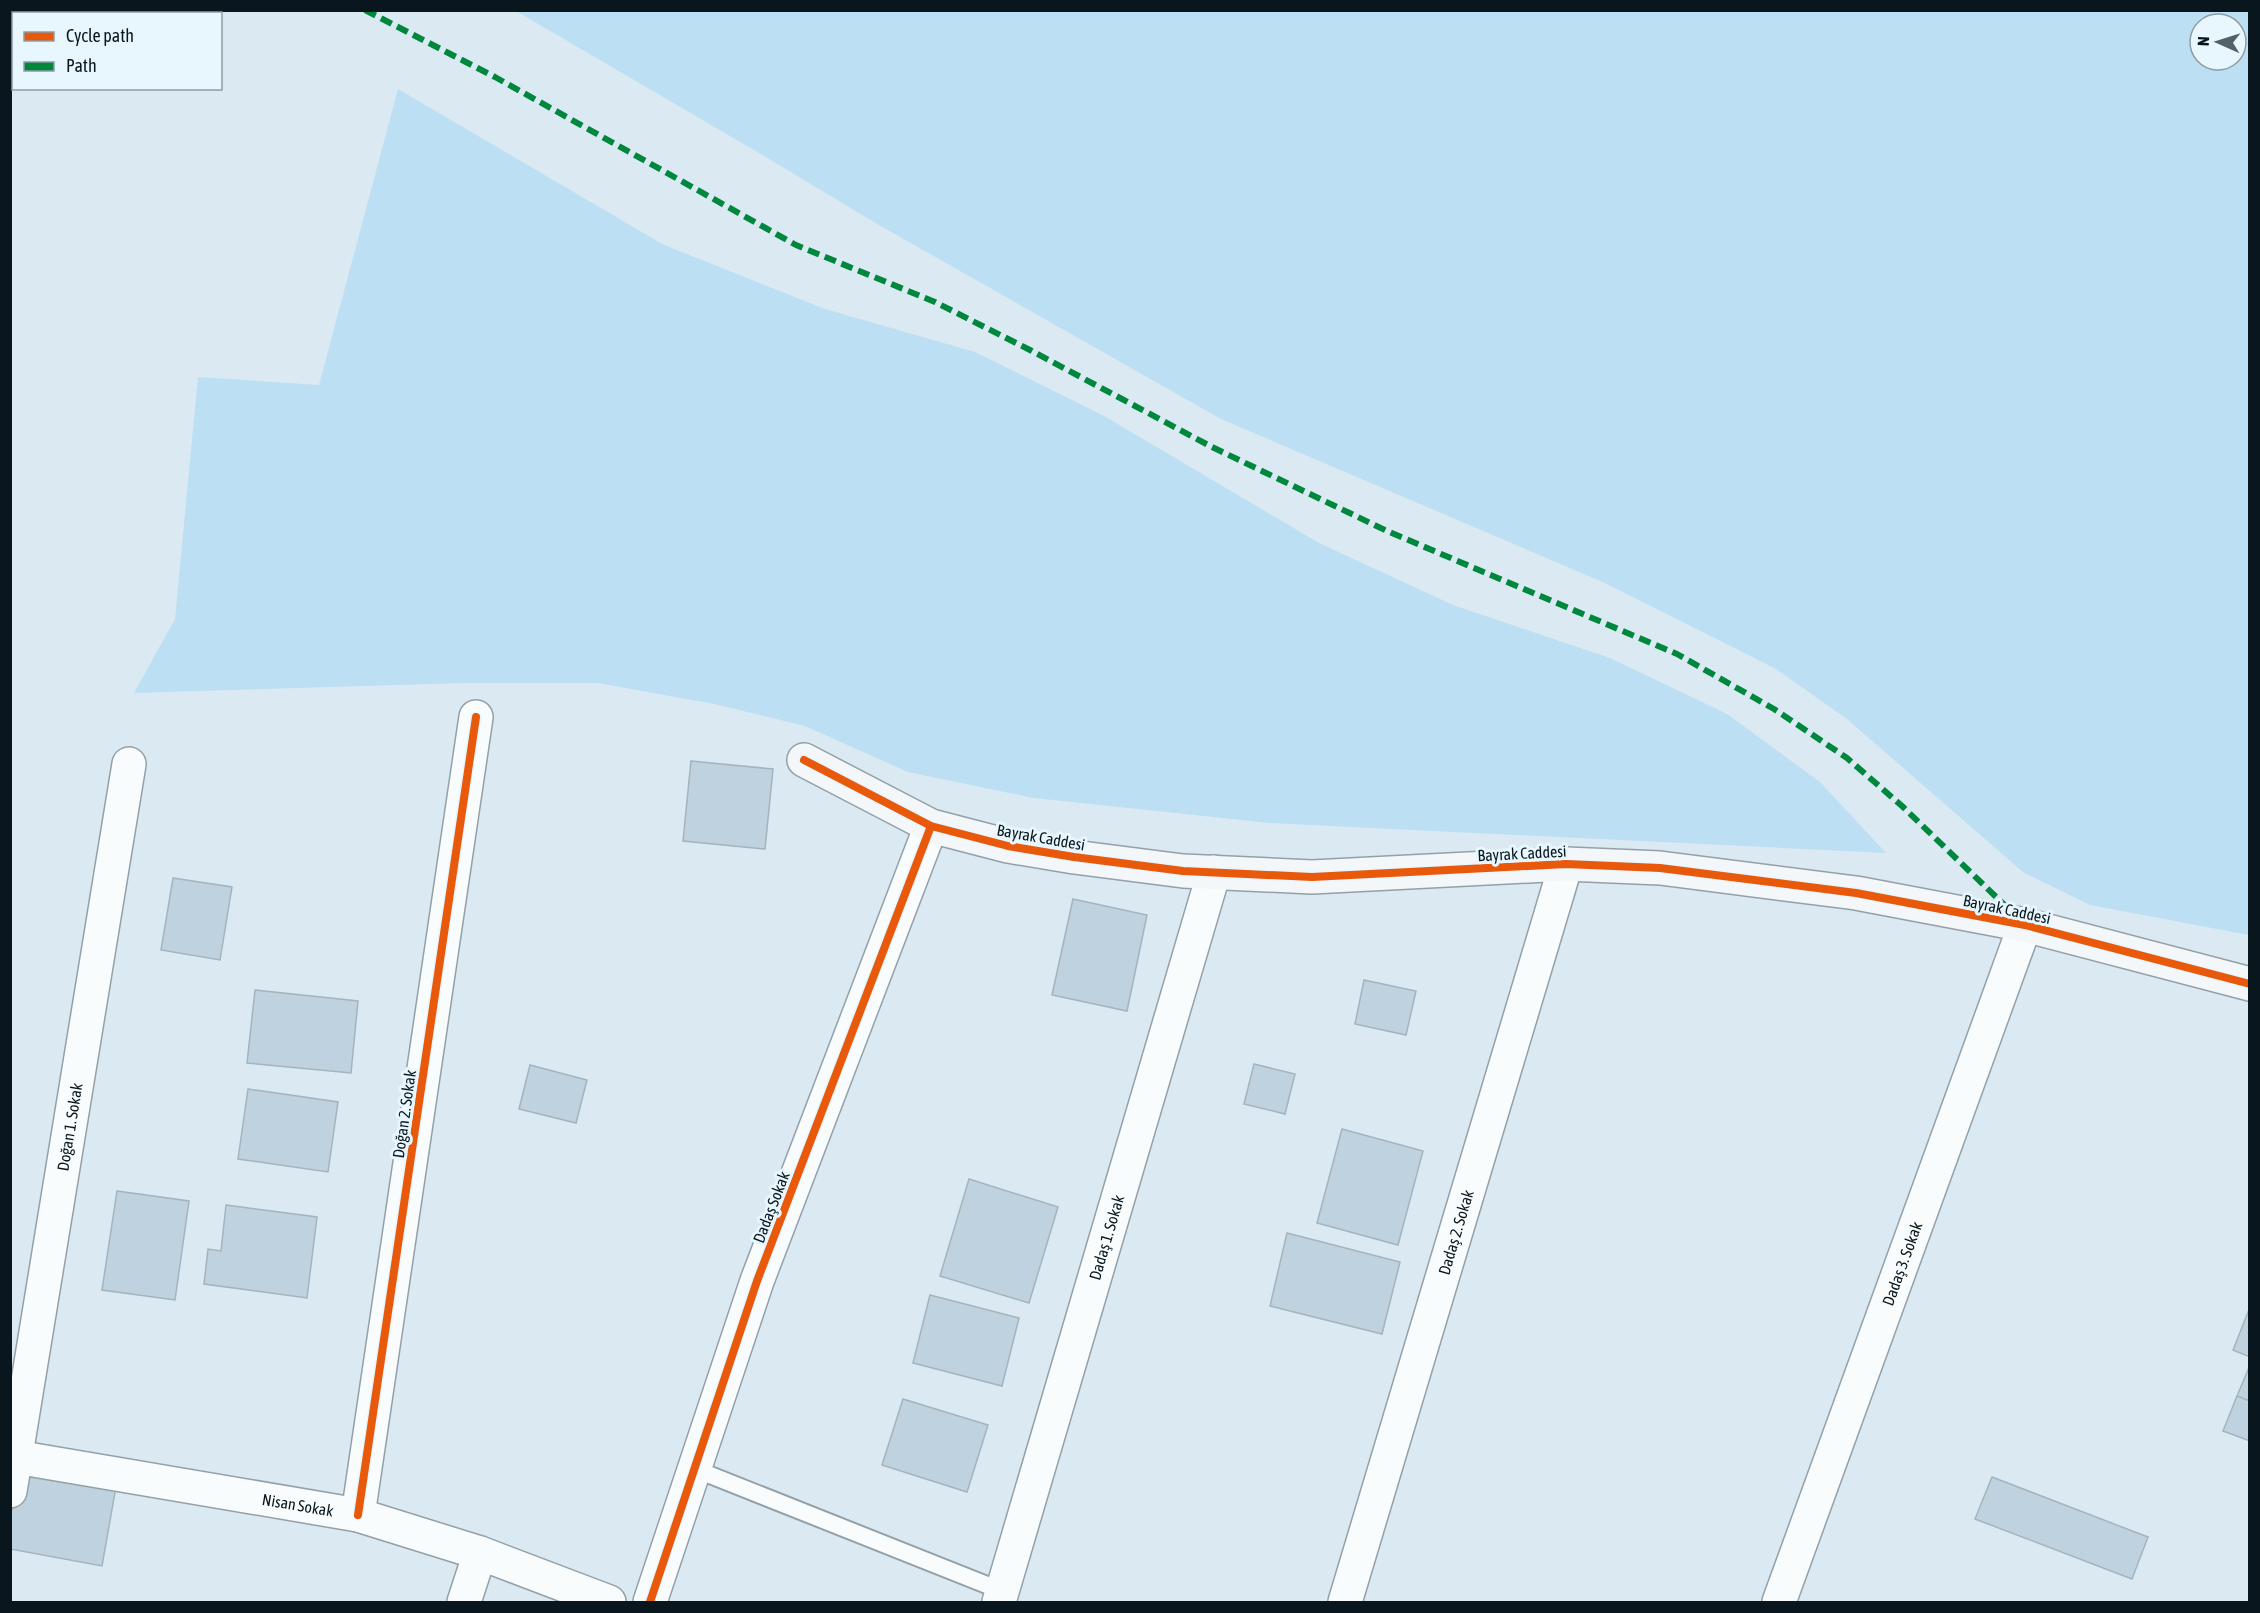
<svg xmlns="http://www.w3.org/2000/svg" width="2260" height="1613" viewBox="0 0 2260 1613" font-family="'Asap Condensed',sans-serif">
<rect width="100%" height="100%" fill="#dae9f2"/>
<path fill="#bddff3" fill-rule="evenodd" d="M516,11H2249V935L2090,905L2023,872L1847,719L1776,669L1605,583L1221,419L879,225L754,150ZM2200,24H2236V60H2200Z
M398,89L664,245L825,309L975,352L1104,416L1319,543L1453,605L1610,658L1727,714L1820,782L1886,853L1270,823L1034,798L908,772L805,726L714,704L598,683H464L134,693L175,619L198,377L319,385Z"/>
<path fill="#bed3df" stroke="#a6b3ba" stroke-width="1.5" d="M691,761L773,769L765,849L683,841Z
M173,878L232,887L220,960L161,950Z
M1073,899L1147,915L1127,1011L1052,995Z
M1364,980L1416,991L1406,1035L1355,1024Z
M255,990L358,1001L351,1073L247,1063Z
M1254,1064L1295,1074L1285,1114L1244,1104Z
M530,1065L587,1080L576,1123L519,1109Z
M248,1089L338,1102L328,1172L238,1159Z
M1342,1129L1423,1151L1398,1245L1317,1223Z
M969,1179L1058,1207L1029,1303L940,1276Z
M117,1191L189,1201L175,1300L102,1290Z
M226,1205L317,1217L307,1298L204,1284L208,1249L221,1251Z
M1287,1233L1400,1262L1382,1334L1270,1306Z
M930,1295L1019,1318L1002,1386L913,1363Z
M2250,1307V1357L2233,1350Z
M2250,1365V1401L2237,1396Z
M2237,1396L2250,1401V1441L2223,1431Z
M903,1399L988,1425L967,1492L882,1465Z
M21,1463L117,1481L102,1566L10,1549V1518Z
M1992,1477L2148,1537L2132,1579L1975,1519Z"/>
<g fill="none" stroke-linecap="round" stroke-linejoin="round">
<g stroke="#94a0a8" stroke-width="20">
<path id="lane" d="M695,1469L1002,1591"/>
</g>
<g stroke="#94a0a8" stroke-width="36">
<g id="street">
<path id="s1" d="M10,1456L358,1515L480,1553L609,1602"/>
<path id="s2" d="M10,1491L129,764"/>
<path d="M358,1515L476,717"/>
<path d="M464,1602L480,1553"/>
<path d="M650,1602L757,1281L931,826"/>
<path id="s3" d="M999,1602L1214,872"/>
<path id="s4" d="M1345,1602L1566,864"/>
<path id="s5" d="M1779,1602L2025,925"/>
</g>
</g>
<g stroke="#94a0a8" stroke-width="36">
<path id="secondary" d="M804,760L931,826L1008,846L1074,857L1183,871L1312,877L1566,864L1660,868L1856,893L2025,925L2250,984"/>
</g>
<use href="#lane" stroke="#f9fcfd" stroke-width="16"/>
<use href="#street" stroke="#f9fcfd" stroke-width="33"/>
<use href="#secondary" stroke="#f3f7fa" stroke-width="33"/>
<path stroke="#00873e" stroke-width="6" stroke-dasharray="12 6" stroke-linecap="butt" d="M365,10L495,77L796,245L935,302L1030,350L1212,447L1387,531L1677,654L1774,709L1847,758L1902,806L2022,922"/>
<g stroke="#e8f6fe" stroke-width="11">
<path id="cycleway" d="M804,760L931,826L1008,846L1074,857L1183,871L1312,877L1566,864L1660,868L1856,893L2025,925L2250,984
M358,1515L476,717
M650,1602L757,1281L931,826"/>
</g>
<use href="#cycleway" stroke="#e8590c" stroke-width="8"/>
</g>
<g text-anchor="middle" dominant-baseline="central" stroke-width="6" stroke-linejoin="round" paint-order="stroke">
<g font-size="16" fill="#09161d" stroke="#e8f6fe">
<text transform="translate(1041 837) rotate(10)">Bayrak Caddesi</text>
<text transform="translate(1522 853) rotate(-3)">Bayrak Caddesi</text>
<text transform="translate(2007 909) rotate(12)">Bayrak Caddesi</text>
<text transform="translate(404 1114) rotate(-82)">Doğan 2. Sokak</text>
<text stroke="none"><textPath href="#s2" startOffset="369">Doğan 1. Sokak</textPath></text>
<text transform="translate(771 1207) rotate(-69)">Dadaş Sokak</text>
<text stroke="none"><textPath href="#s4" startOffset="386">Dadaş 2. Sokak</textPath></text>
<text stroke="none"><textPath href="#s3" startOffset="380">Dadaş 1. Sokak</textPath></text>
<text stroke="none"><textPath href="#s5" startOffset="360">Dadaş 3. Sokak</textPath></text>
<text stroke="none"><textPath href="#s1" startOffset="292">Nisan Sokak</textPath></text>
</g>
</g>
<rect width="2260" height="1613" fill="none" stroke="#09161d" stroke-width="24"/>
<rect x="12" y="12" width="210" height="78" fill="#e8f6fe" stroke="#8f9ca4" stroke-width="1.5"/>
<rect x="24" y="32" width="30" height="9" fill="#e8590c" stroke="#8f9ca4" stroke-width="1.5"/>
<text x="66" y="42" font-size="18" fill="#09161d">Cycle path</text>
<rect x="24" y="62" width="30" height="9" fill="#00873e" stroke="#8f9ca4" stroke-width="1.5"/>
<text x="66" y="72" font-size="18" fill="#09161d">Path</text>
<g transform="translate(2218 42) rotate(273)"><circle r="28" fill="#e8f6fe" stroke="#8f9ca4" stroke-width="1.5"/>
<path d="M0-4.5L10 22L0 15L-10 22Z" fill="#526068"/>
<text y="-9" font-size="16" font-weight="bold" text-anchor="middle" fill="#09161d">N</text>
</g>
</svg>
